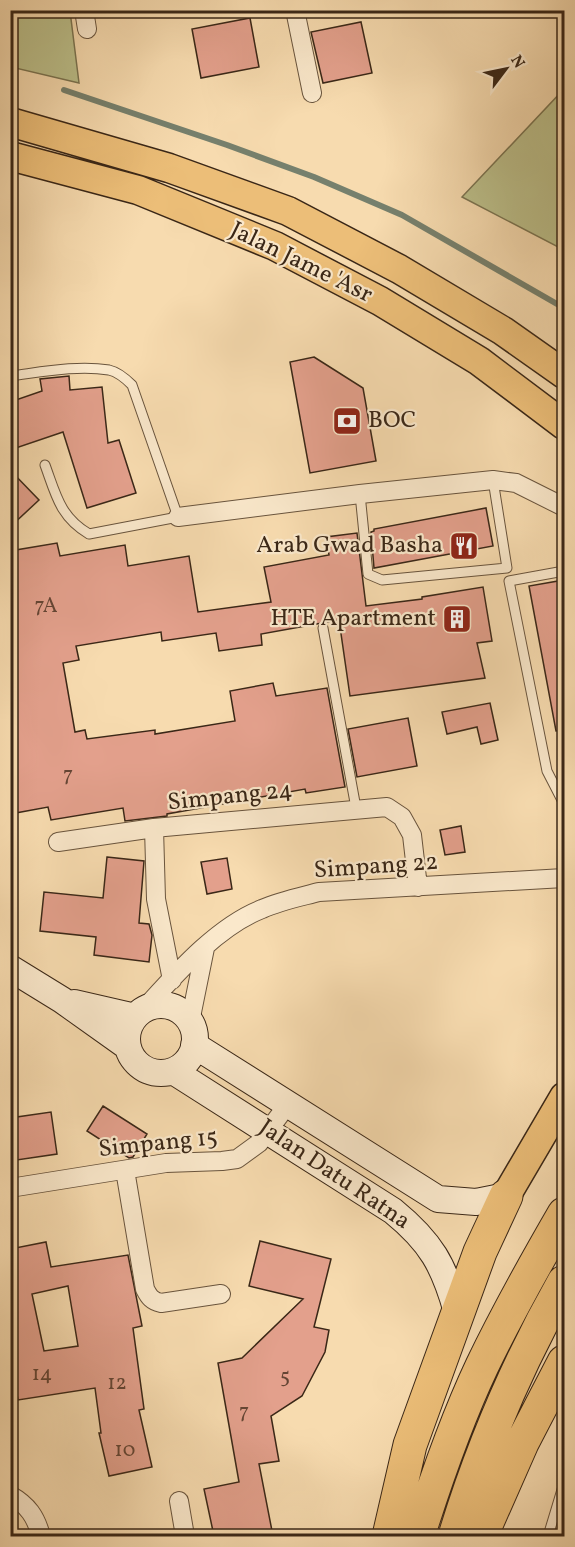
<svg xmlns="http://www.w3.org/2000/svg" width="575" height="1547" viewBox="0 0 575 1547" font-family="Vollkorn,serif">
<rect width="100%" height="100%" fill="#f7dbaf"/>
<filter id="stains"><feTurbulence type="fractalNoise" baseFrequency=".00333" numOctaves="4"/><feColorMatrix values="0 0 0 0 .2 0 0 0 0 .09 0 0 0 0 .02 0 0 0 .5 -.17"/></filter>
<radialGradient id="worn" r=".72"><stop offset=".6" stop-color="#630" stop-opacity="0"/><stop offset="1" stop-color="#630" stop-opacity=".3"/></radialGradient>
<path fill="#bcc08b" stroke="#7b7451" stroke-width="1.5" d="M11,10L70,11L79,83L11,67Z
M564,89V246L560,248L462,197Z"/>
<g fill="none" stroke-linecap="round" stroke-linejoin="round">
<path stroke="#76806d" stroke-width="6" d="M64,90L227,145L314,177L402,215L564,308"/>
</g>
<path fill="#e3a08c" stroke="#3a2717" stroke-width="1.5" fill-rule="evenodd" d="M250,18L259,67L201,78L192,29Z
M361,22L372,73L323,83L311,32Z
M314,357L363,388L376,461L310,473L290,362Z
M69,376L70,390L102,387L108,443L119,440L136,493L87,508L63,432L10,450V402L42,391L40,379Z
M10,470L39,500L10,527Z
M486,508L493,546L374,568L371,532L374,531V529Z
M357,533L366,606L422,599V597L483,587L492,641L477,643L485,678L350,696L339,620L261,634L262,645L219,651L216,633L162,641L161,632L76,646L79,660L63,663L75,732L85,730L87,739L155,730V734L235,721L230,691L273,683L276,696L327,688L345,787L306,793L305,789L167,814V816L125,821L123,808L51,820L48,807L10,814V551L57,543L60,556L125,545L128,566L189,556L198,612L271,602L264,567L329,555L326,537Z
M564,580V730L556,731L529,586Z
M490,703L498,740L481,744L477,727L447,734L442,712Z
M408,718L417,766L357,777L348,729Z
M461,826L465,852L445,855L440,830Z
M107,857L144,861L139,923L149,924L152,935L149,962L94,955L96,937L40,931L44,892L103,898Z
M227,858L232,889L207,894L201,862Z
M103,1106L147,1134L133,1157L129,1158L87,1131Z
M51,1112L57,1154L10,1161V1118Z
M260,1241L331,1259L314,1327L329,1330L325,1352L302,1396L271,1416L279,1461L259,1464L273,1536H214L204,1489L239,1482L218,1363L242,1358L303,1299L249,1286Z
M46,1242L51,1267L128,1255L142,1326L133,1328L144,1409L139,1410L152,1467L109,1476L99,1433H101L95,1388L18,1400L10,1357V1249ZM68,1286L78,1346L44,1351L32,1294Z"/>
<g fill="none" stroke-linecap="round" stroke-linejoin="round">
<g stroke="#69543d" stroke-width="11">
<path id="lane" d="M10,376C42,372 77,365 109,370C118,372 125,378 132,385L178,517L89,534C60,517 56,495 45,465
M360,494L368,574L382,580L507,568L493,480
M564,571L509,581L547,771L564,804
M323,628L356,808
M548,1536L564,1483"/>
</g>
<g stroke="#69543d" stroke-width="20">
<path id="street" d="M84,10L87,29
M295,10L312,93
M178,517L360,494L493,480L516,483L564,507
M154,828L156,899L172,980
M58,842L154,828L387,807L402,817L412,835L418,887
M143,1010C175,975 216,927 262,909C280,901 300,897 319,892L564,878
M190,1022L205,948
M125,1170L145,1289C149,1297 152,1301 161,1303L221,1294
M10,1188L166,1163L222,1161L237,1159L259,1143L288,1104
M10,1495C28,1505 36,1517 41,1536
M179,1501L185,1536"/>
</g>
<g stroke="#3a2717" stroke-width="28">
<path id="secondary" d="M10,968L62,1000L128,1047
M74,1003L135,1017
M127 1039a34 34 0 1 1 68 0a34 34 0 1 1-68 0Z
M194,1045L438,1199L476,1202L506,1196
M173,1071L393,1211C431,1242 444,1265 457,1312"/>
</g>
<g stroke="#3a2717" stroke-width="31">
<path id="primary" d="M10,122L169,168L288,211L399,269L503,331L564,374
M10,156L138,190L275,246L380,301L479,361L564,425
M506,1196L564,1097"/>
</g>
<g stroke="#3a2717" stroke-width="35">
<path id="highway" d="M389,1536L410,1445L480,1252L506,1196
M418,1536C436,1479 456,1421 482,1366C507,1314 535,1264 564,1214
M455,1536C482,1447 518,1363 564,1282
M481,1536L522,1443L564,1362"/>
</g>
<use href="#lane" stroke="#fae8cb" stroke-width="9"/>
<use href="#street" stroke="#fae8cb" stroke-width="18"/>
<use href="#secondary" stroke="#fae8cb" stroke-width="26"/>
<use href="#primary" stroke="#ecbe78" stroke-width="28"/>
<use href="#highway" stroke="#ecbe78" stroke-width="33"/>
</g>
<defs>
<g id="bank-square" transform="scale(1.5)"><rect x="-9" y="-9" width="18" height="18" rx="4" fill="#8f2418" stroke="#fae8cb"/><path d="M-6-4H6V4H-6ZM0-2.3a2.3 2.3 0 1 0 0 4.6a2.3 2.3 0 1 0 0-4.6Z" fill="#fff"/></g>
<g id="restaurant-square" transform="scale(1.5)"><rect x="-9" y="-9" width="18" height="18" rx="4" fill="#8f2418" stroke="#fae8cb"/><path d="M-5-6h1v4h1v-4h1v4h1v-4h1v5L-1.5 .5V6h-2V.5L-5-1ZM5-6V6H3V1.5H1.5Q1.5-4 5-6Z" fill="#fff"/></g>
<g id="building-square" transform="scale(1.5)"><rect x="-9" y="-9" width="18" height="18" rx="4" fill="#8f2418" stroke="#fae8cb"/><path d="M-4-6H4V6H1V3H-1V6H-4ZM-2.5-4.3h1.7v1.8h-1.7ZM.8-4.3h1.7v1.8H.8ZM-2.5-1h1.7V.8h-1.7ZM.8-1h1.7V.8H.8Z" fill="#fff"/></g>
</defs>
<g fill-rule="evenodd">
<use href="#bank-square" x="347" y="421"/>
<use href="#restaurant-square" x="464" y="546"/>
<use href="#building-square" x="457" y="619"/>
</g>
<g text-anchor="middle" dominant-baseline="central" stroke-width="4.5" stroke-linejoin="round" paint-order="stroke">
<g font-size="21" fill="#644534">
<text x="46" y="606">7A</text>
<text x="68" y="775">7</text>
<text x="42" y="1374">14</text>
<text x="285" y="1376">5</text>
<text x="117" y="1383">12</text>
<text x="244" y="1412">7</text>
<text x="125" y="1450">10</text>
</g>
<g font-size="24" fill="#3a2717" stroke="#fae8cb">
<text transform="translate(301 263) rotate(26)">Jalan Jame 'Asr</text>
<text transform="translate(230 797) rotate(-6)">Simpang 24</text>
<text transform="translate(376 867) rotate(-4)">Simpang 22</text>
<text transform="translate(158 1144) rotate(-6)">Simpang 15</text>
<text transform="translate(334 1175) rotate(34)">Jalan Datu Ratna</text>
</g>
<g font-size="24" fill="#3a2717" stroke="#fae8cb" text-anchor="end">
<text x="368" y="421" text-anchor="start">BOC</text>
<text x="443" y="546">Arab Gwad Basha</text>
<text x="436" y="619">HTE Apartment</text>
</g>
</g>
<rect width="575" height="1547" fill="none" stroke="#f7dbaf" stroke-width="36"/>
<rect x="12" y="12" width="551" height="1523" fill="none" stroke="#3a2717" stroke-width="3"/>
<rect x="18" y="18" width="539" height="1511" fill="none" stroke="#3a2717" stroke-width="1.5"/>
<g transform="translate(506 69) rotate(58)" stroke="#fae8cb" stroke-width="4.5" paint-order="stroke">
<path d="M0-4.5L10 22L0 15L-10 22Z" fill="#3a2717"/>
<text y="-9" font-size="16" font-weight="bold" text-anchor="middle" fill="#3a2717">N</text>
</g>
<rect width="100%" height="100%" filter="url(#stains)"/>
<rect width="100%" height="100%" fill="url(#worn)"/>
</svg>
